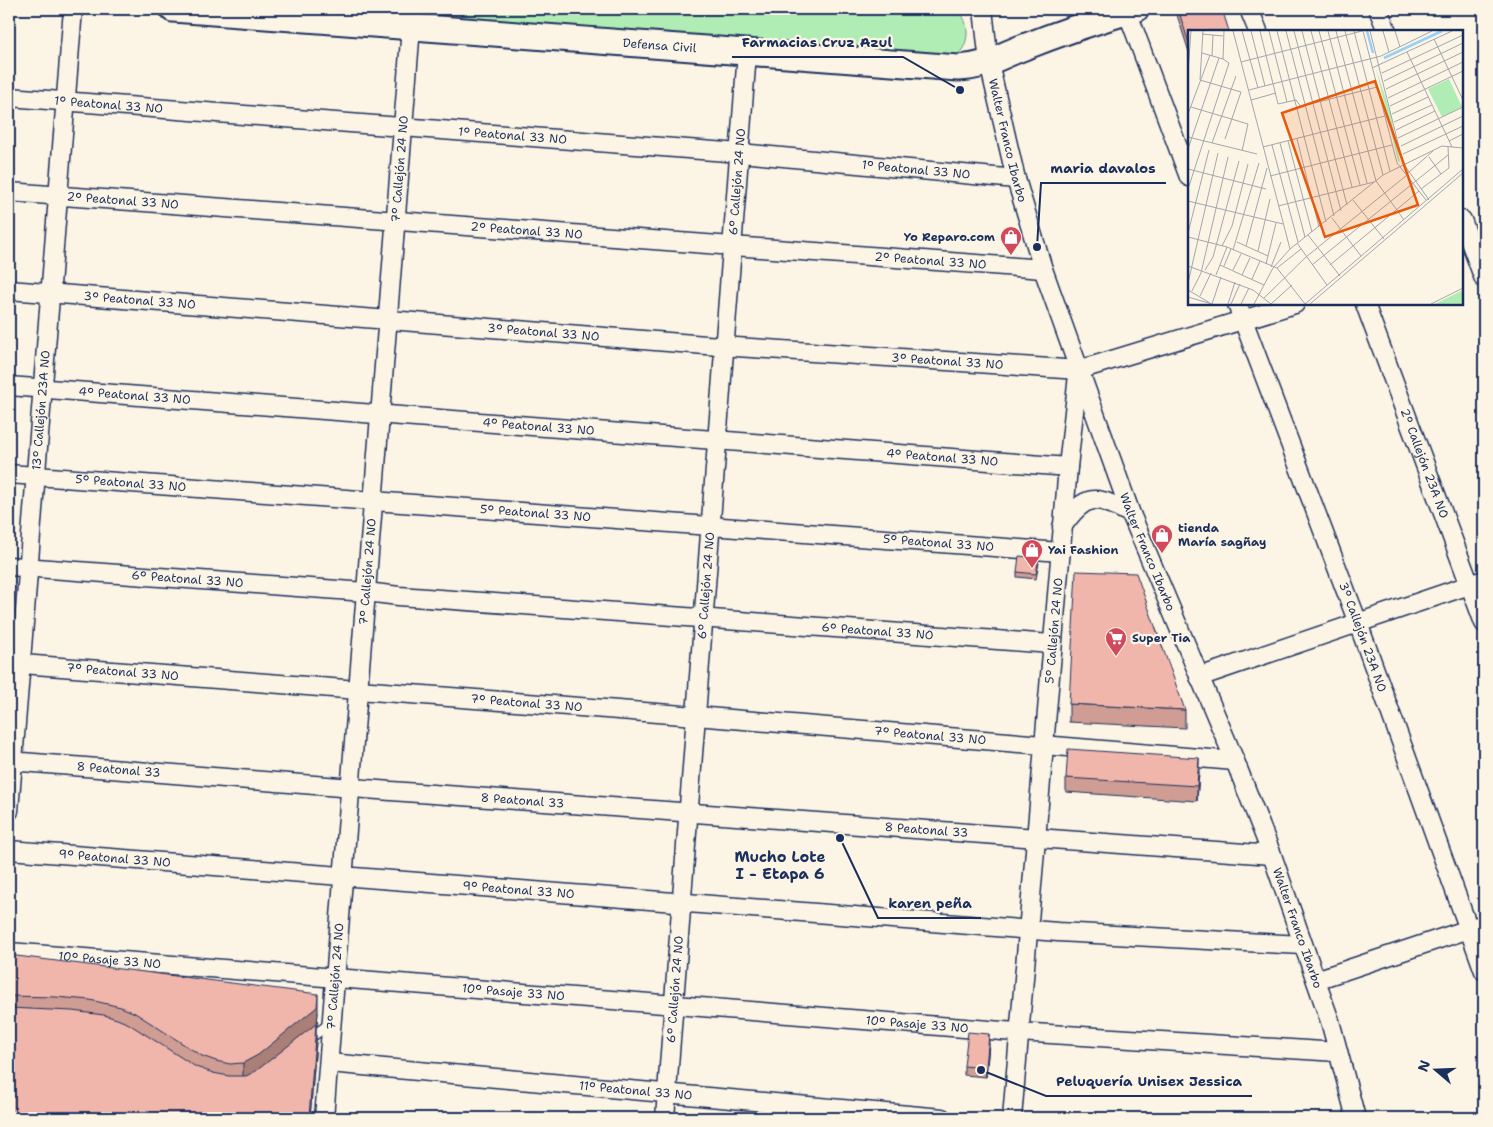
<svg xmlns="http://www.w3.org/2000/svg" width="1493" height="1127" viewBox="0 0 1493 1127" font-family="'Shantell Sans',sans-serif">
<rect width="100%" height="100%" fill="#fcf5e5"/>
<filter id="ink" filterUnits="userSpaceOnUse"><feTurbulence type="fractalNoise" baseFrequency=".02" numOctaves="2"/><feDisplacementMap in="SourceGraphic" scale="10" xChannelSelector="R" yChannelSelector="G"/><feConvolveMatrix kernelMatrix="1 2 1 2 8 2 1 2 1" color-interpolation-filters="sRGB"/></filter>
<g filter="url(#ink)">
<path fill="#afedb4" stroke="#658e89" d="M260,9H957C970,21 971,45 956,56Z"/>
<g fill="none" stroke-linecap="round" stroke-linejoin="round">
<g stroke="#1b2f5e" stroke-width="12">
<path id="lane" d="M306,1041L332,1022"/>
</g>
<g stroke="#1b2f5e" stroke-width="21">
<g id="street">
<path id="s1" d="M983,9L989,63L1016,179L1043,269L1131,514L1235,761L1272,855L1330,1021L1356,1118"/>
<path d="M1249,9L1258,31"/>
<path d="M1378,9L1387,31"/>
<path d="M1127,11L1189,177"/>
<path id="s2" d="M9,97L740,153L1016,179"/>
<path id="s3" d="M9,192L1043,269"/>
<path d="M1462,220L1484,279"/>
<path id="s4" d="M9,290L706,345L1079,370L1295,304"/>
<path id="s5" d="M1237,304L1358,623L1484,971"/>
<path id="s6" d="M1365,304L1484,623"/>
<path id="s7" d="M9,386L1068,467"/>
<path id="s8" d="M9,474L1061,552"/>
<path d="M1062,527C1086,492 1096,495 1131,514"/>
<path id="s9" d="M9,566L366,592L399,596L1052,644"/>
<path id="s10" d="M9,663L696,716L1235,761"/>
<path d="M1199,677L1484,580"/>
<path id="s11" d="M9,761L391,791L1272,855"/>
<path id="s12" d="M9,811L73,9"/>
<path id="s13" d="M9,850L1058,932L1303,945"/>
<path id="s14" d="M9,952L1002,1031L1338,1052"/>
<path d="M1316,980L1484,924"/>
<path id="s15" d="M329,1063L942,1118"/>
<path id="s16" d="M324,1118L411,27"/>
<path id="s17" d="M665,1118L747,53"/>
<path id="s18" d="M1012,1118L1068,467L1078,375"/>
</g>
</g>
<g stroke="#1b2f5e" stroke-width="29">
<g id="secondary">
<path id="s19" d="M173,9L958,68C984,67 996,58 1019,49C1057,34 1097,20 1136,9"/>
</g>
</g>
<use href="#lane" stroke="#fcf5e5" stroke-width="9"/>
<use href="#street" stroke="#fcf5e5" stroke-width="18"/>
<use href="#secondary" stroke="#fcf5e5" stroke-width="25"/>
</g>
<path fill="#cf9d93" stroke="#1b2f5e" d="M1176,9H1222L1189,31V52L1176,12Z
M1039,563L1036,579L1017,577V572Z
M1069,704L1185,710V728L1069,722Z
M1199,772L1197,801L1066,792V778Z
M9,955L318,1012L317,1025L316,1026V1042L310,1118H9Z
M989,1044L986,1077L964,1075V1066Z"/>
<path fill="#a97f78" stroke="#1b2f5e" d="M1199,758V772L1197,801V786Z
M318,994V1012L317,1025L316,1026V1042L310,1118H309L243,1082V1063Z
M989,1034V1044L986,1077V1068Z"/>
<path fill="#f1b6ab" stroke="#1b2f5e" d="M1178,9H1222L1229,31H1189V43Z
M1019,556L1039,558L1036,574L1017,572Z
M1076,571L1136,573L1185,710L1069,704Z
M1068,749L1199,758L1197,786L1066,778Z
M9,955L318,994L317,1007L258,1055L243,1063L230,1064L216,1061L202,1056L135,1013L121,1007L90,1000L56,997L9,996Z
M9,1008L72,1011L104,1015L117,1019L129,1024L196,1067L213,1073L229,1076H246L256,1071L316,1024L309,1118H9Z
M968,1032L989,1034L986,1068L964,1066Z"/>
</g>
<defs>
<g id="shop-pin" transform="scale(1.125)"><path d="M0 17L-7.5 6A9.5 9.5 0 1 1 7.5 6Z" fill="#d1495b" stroke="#fcf5e5"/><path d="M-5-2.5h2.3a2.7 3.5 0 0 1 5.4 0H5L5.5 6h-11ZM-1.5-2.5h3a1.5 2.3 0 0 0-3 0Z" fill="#fff"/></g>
<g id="supermarket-pin" transform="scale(1.125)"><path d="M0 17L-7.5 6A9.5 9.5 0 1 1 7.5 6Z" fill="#d1495b" stroke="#fcf5e5"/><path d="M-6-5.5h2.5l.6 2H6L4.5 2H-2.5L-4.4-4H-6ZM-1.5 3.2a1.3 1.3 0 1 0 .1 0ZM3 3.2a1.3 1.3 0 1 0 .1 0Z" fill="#fff"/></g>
</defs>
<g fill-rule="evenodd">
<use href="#shop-pin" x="1011" y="237"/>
<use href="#shop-pin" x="1162" y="535"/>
<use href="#shop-pin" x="1032" y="550"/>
<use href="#supermarket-pin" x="1116" y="638"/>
</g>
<g text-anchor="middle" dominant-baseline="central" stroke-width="4.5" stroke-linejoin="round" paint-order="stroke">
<g font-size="12" fill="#1b2f5e" stroke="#fcf5e5">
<text stroke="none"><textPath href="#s19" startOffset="488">Defensa Civil</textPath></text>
<text stroke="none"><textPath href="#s2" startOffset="100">1° Peatonal 33 NO</textPath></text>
<text stroke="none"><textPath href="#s2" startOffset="505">1° Peatonal 33 NO</textPath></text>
<text stroke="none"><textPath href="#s1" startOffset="134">Walter Franco Ibarbo</textPath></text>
<text stroke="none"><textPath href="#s16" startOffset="952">7° Callejón 24 NO</textPath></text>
<text stroke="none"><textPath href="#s2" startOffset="910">1° Peatonal 33 NO</textPath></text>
<text stroke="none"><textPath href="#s17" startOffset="939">6° Callejón 24 NO</textPath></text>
<text stroke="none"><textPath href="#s3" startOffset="114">2° Peatonal 33 NO</textPath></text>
<text stroke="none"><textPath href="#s3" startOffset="519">2° Peatonal 33 NO</textPath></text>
<text stroke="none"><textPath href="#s3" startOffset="924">2° Peatonal 33 NO</textPath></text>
<text stroke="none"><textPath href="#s4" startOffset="131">3° Peatonal 33 NO</textPath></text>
<text stroke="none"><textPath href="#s4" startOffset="536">3° Peatonal 33 NO</textPath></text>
<text stroke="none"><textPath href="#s4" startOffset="941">3° Peatonal 33 NO</textPath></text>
<text stroke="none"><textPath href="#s7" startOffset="126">4° Peatonal 33 NO</textPath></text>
<text stroke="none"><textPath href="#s12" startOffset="402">13° Callejón 23A NO</textPath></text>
<text stroke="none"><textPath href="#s7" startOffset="531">4° Peatonal 33 NO</textPath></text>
<text stroke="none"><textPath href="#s7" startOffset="936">4° Peatonal 33 NO</textPath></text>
<text stroke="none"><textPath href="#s6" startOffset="170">2° Callejón 23A NO</textPath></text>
<text stroke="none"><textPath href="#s8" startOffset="122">5° Peatonal 33 NO</textPath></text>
<text stroke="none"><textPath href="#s8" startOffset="528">5° Peatonal 33 NO</textPath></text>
<text stroke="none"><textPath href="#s8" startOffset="932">5° Peatonal 33 NO</textPath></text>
<text stroke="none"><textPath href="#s1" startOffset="569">Walter Franco Ibarbo</textPath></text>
<text stroke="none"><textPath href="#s16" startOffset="548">7° Callejón 24 NO</textPath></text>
<text stroke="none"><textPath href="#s9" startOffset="179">6° Peatonal 33 NO</textPath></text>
<text stroke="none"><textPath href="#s17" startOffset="534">6° Callejón 24 NO</textPath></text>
<text stroke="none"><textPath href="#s9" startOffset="871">6° Peatonal 33 NO</textPath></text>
<text stroke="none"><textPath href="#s18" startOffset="489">5° Callejón 24 NO</textPath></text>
<text stroke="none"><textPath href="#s5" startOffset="356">3° Callejón 23A NO</textPath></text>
<text stroke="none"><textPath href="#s10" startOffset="114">7° Peatonal 33 NO</textPath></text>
<text stroke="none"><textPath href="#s10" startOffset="519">7° Peatonal 33 NO</textPath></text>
<text stroke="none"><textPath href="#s10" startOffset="924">7° Peatonal 33 NO</textPath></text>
<text stroke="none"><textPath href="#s11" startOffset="110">8 Peatonal 33</textPath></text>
<text stroke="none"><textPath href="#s11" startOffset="515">8 Peatonal 33</textPath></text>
<text stroke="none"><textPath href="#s11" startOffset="920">8 Peatonal 33</textPath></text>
<text stroke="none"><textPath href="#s13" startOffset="106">9° Peatonal 33 NO</textPath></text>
<text stroke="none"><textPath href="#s13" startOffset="511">9° Peatonal 33 NO</textPath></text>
<text stroke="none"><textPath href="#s1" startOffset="974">Walter Franco Ibarbo</textPath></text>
<text stroke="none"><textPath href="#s14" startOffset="101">10° Pasaje 33 NO</textPath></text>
<text stroke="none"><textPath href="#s16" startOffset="142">7° Callejón 24 NO</textPath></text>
<text stroke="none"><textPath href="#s17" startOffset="129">6° Callejón 24 NO</textPath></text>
<text stroke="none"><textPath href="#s14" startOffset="506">10° Pasaje 33 NO</textPath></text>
<text stroke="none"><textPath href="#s14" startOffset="911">10° Pasaje 33 NO</textPath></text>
<text stroke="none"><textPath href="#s15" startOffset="308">11° Peatonal 33 NO</textPath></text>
</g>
<g font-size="12" font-weight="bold" fill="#1b2f5e" stroke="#fcf5e5" text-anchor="start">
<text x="995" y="237" text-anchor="end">Yo Reparo.com</text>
<text x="1178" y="528">tienda<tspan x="1178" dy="14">María sagñay</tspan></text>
<text x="1048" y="550">Yai Fashion</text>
<text x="1132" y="638">Super Tia</text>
</g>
<g font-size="15" font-weight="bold" fill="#1b2f5e" stroke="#fcf5e5">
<text x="780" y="857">Mucho Lote<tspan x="780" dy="17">I - Etapa 6</tspan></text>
</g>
</g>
<g transform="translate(1188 30)">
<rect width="275" height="275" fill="#fcf5e5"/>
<path d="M188,39L202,81L212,132L210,131ZM261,49L274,77L254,87L240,59ZM275,260V274H247Z" fill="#afedb4"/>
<path fill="none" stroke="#98d0f7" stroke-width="2.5" d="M179,1L185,23M196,28L254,1"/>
<path fill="none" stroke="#a2a6af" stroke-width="1" d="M45,1L102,219M54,1L70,58M63,1L77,56M72,1L90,74L108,70L113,77M81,1L99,72M89,1L138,192M98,1L146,186M106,1L153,181M114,1L159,175M123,1L164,157M131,1L172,155M140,1L179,153M148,1L188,151L216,190M157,1L195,145M166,1L202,141M175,1L209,133L238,170M182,1L215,133L241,170M195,1L201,22M207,1L212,17M14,4L35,6M246,9L275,70M219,22L264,117M14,23L35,29L36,1M24,26L25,5M53,32L174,1M184,38L264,1M0,42L3,1M194,43L275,5M12,50L53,62L37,109M12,50L15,1M196,51L275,13M198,59L275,22M61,60L193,26L244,1M200,68L275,32M63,70L88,63M202,76L275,41M3,77L60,94L54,121M111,77L189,57M0,84L22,25M204,84L240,67M206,92L244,75M208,100L247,81M0,107L69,124M210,108L275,77M109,109L131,197M100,111L124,202M261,111L275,104M24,113L48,46M92,113L117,207M84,115L110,212M213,116L275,86M75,117L197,86M0,119L31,28M215,124L275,96M241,127L253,144M0,139L78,159M220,143L245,121M82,146L204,115M0,159L41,33L35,29M233,159L261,138L260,117M165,170L196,209M0,171L95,194M90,176L186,152M144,188L173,226M0,203L21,120M120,205L152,246M0,207L39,217L89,238L117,274M49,212L80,226M109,213L139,255M34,216L44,196L60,134M58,216L79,138M45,220L71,133M70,221L82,169M78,234L88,193M32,235L76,255M124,235L260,125M142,235L231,161M0,236L65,260L83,274M36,236L43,219M83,237L93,212M89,238L113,219M17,240L25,227L51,131M45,240L53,224M28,245L39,217M54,245L62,228M64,249L72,231M0,253L30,123M0,260L22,273M4,261L13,243L40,127M12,266L23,243M0,267L24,274L33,247M76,268L118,227L219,145M40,274L47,252M43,274L52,254M53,274L61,258M66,274L85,238L102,219L195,145L254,116L275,118M83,274L104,255M117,274L275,139M122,274L275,143M243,274L275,258"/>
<path fill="#e8590c" fill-opacity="0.15" stroke="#e8590c" stroke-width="2.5" d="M187,51L230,175L137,207L94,83Z"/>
<rect width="275" height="275" fill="none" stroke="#1b2f5e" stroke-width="2.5"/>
</g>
<path fill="none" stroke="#1b2f5e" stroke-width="2" d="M960 90L903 57H732M1037 247L1041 183H1166M840 838L878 918H981M981 1070L1046 1096H1252"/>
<g fill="#1b2f5e" stroke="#fcf5e5" stroke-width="2">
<circle cx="960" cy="90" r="5"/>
<circle cx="1037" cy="247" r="5"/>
<circle cx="840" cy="838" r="5"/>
<circle cx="981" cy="1070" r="5"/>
</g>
<g font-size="14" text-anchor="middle" font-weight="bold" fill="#1b2f5e" stroke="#fcf5e5" stroke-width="4.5" stroke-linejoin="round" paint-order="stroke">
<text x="817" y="47">Farmacias Cruz Azul</text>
<text x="1103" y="173">maria davalos</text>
<text x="930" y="908">karen peña</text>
<text x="1149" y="1086">Peluquería Unisex Jessica</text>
</g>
<rect width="1493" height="1127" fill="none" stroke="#fcf5e5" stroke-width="30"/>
<rect x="15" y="15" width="1463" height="1097" fill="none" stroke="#1b2f5e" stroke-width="2" filter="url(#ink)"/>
<g transform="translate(1436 1070) rotate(289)" stroke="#fcf5e5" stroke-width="4" paint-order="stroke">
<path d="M0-4L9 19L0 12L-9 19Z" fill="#1b2f5e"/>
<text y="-8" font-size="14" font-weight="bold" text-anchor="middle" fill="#1b2f5e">N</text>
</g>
</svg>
